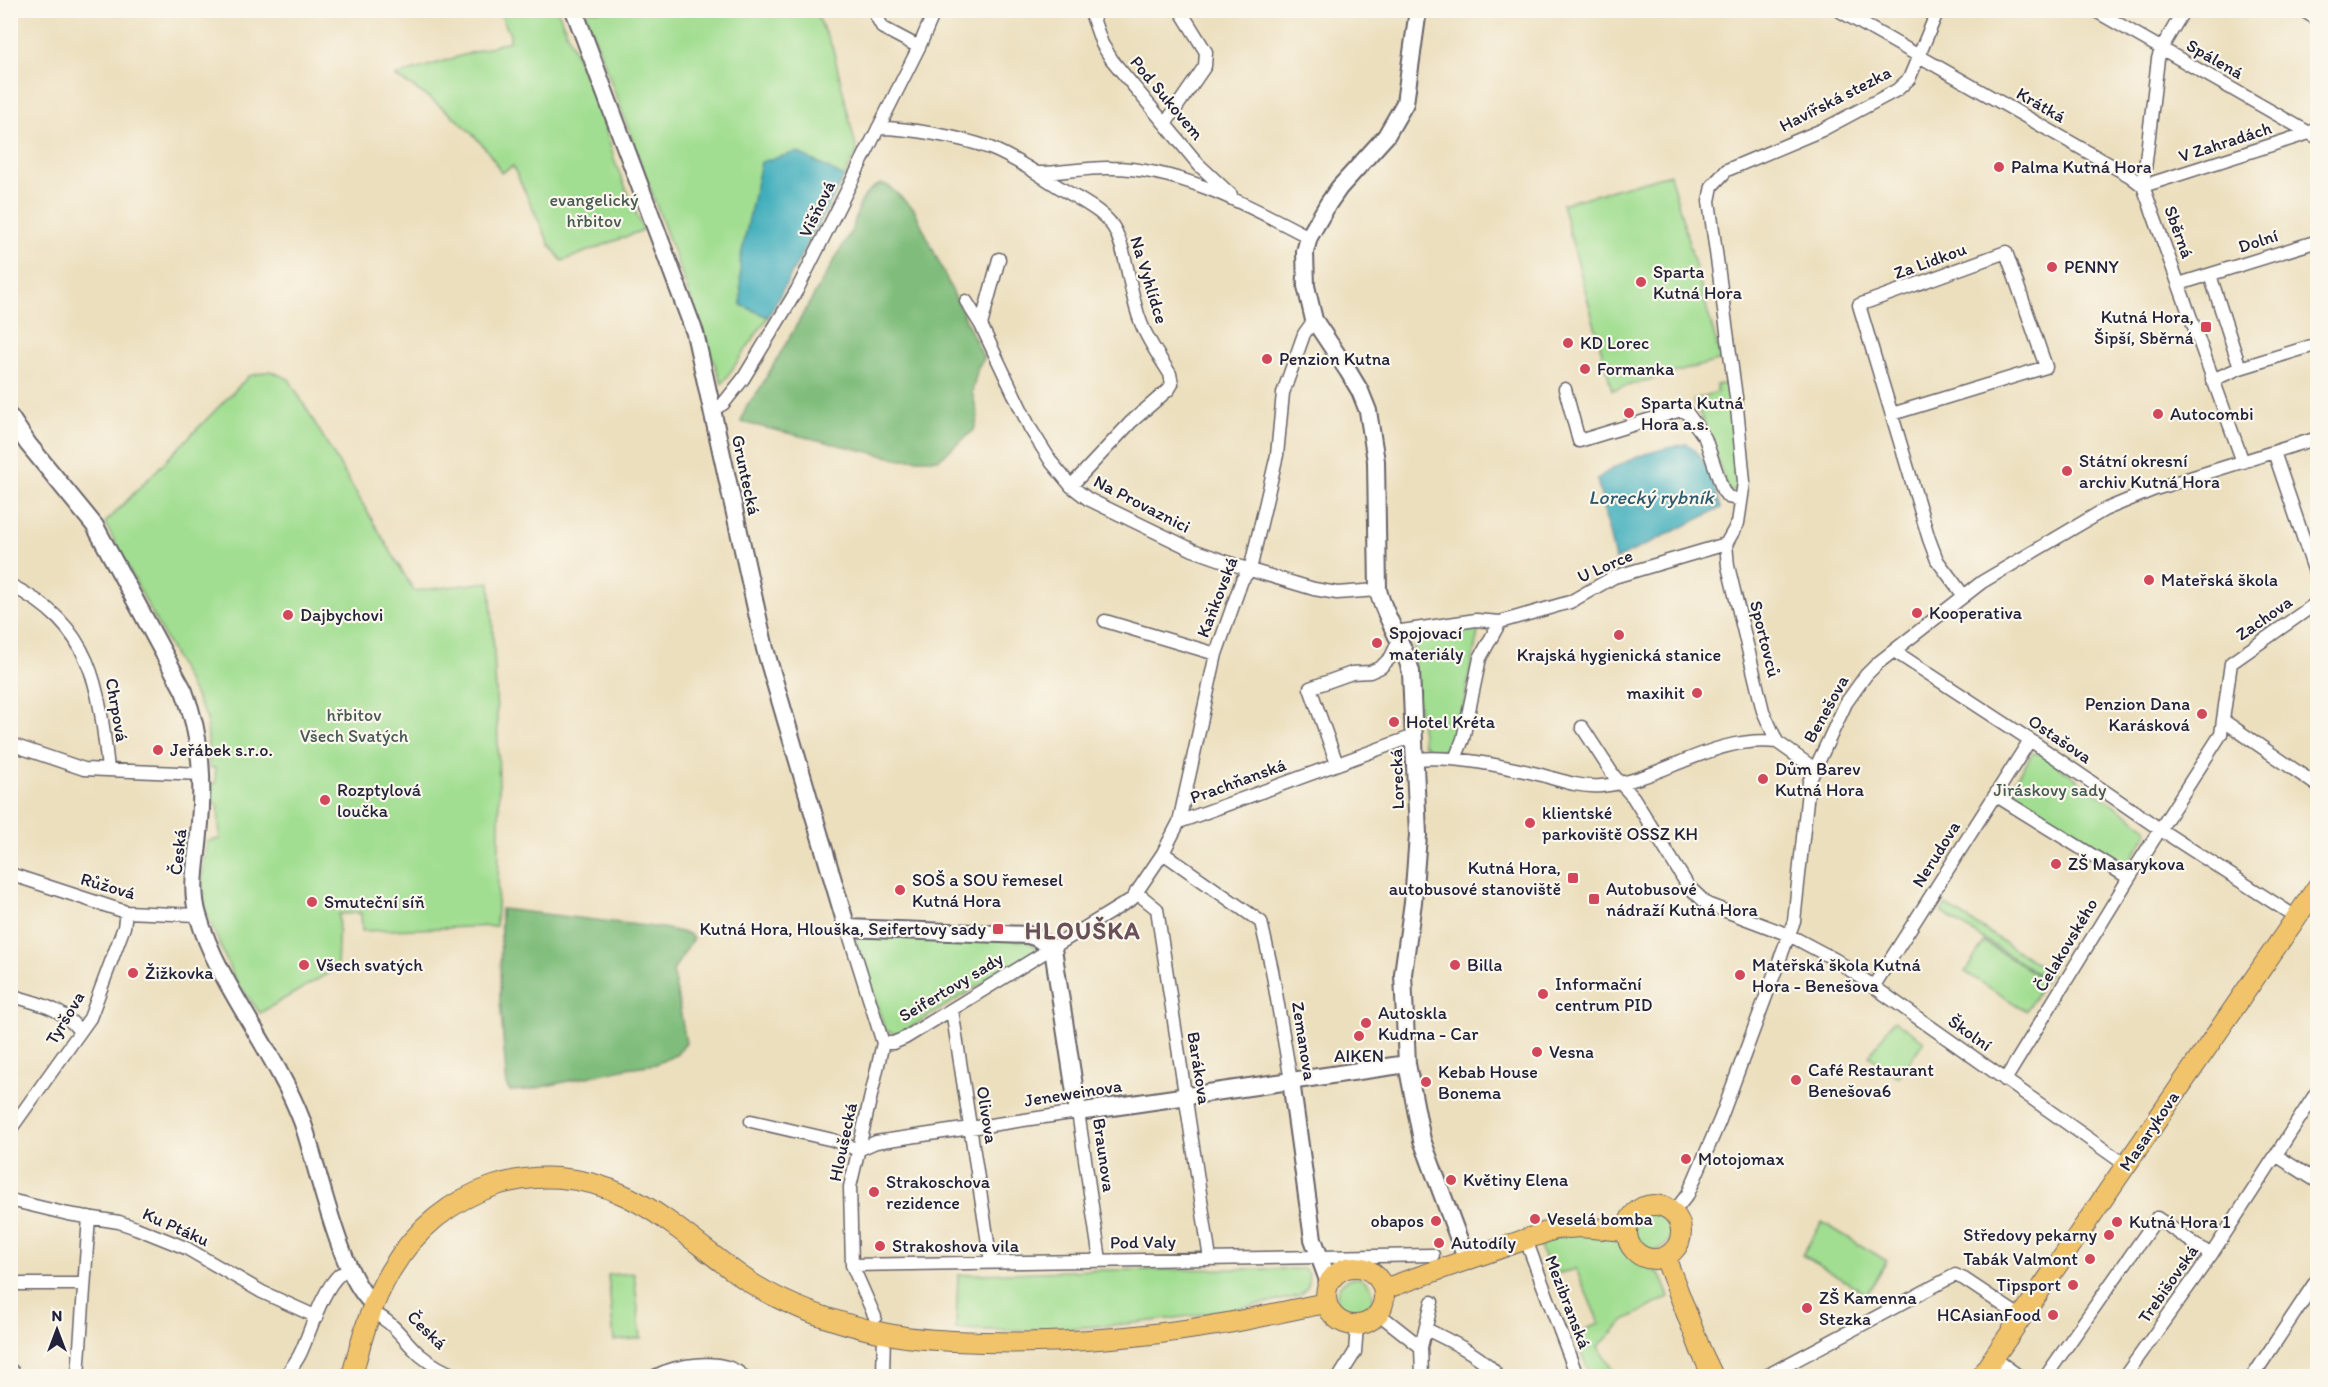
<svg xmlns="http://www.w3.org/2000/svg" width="2328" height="1387" viewBox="0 0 2328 1387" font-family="Itim,sans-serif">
<rect width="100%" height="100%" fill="#fbf7ec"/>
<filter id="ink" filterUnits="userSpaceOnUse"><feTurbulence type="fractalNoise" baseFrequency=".0167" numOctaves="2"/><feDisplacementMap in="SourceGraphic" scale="12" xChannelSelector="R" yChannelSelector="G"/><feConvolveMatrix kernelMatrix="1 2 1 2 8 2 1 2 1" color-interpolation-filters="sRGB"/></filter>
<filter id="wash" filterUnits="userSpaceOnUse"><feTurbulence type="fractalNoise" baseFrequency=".008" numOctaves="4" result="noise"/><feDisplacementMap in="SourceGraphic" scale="24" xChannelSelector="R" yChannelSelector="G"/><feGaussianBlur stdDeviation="1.35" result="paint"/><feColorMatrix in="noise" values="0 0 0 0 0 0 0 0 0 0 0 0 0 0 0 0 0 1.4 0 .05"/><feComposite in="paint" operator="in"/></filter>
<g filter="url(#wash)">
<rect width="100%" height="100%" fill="#ecdfbe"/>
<path fill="#a1de91" stroke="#628066" stroke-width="1.5" d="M499,11H558L604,123L615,162L643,230L562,261L550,245L513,166L501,173C482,133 432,98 395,76L510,41V35Z
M585,11H815L833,49L857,152L844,177L797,152L741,304L768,317L722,384Z
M1316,11V10L1401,11C1372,16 1345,17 1316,11Z
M1670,174L1721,360L1612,390L1562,204Z
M270,371L289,379L414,591L490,582C497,697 503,811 496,926L362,931L361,913L339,914L337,968L260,1013L234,978L206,912L202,879L205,852L208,841L220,839L218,804H211L210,784L216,783L215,768H209L207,719L105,523L249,376Z
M1729,383L1738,485L1735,491H1728L1709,433L1693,400L1717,392L1716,385Z
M1479,627L1454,753L1428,749L1423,743L1412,651L1421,635Z
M2033,753L2041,754L2147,828L2148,832L2127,866L2125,867L2009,794V790Z
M1946,905L2050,972L2046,979L1941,912Z
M857,934L1026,941L1039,949L898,1035L885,1030L855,939Z
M1984,942L2045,980L2026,1011L1965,972Z
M1894,1020L1924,1041L1899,1077L1869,1056Z
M1635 1232a18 18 0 1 1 36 0a18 18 0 1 1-36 0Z
M1822,1222L1887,1261L1867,1294L1802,1255Z
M1569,1232L1614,1239L1634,1261L1659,1273L1669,1297L1625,1320L1598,1347L1613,1371L1601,1376H1591L1573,1336L1599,1323L1576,1269L1551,1275L1539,1244Z
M1274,1269H1305L1309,1274C1308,1282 1309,1290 1301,1294C1289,1301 1249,1306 1234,1309C1142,1325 1050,1333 956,1329L958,1275L1091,1270Z
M634,1273L641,1338L614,1341L608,1275Z
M1337 1296a18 18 0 1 1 36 0a18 18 0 1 1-36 0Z"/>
<path fill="#80bd7b" stroke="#51705b" stroke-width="1.5" d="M881,184L887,185L914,209L984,359L978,367L972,392L978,417L974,430L939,459H899L741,422L746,407L759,390L853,228C857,211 862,190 881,184Z
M501,909L663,928L689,934L693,938L673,971L686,1043L676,1055L656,1064L627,1068L528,1090L510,1091L507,1087L500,1000Z"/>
<path fill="#3faebc" stroke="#30687c" stroke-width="1.5" d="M797,152L844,177L768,317L741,305L740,261L761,162Z
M1687,444C1706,454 1715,488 1721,508L1615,560L1597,479C1622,460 1657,449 1687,444Z"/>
</g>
<g filter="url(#ink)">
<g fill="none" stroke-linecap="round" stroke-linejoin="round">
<g stroke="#696469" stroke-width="15">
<path id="minor" d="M873,10L883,28L919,47
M1090,10L1102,44L1112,60L1199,165L1231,195
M1838,10L2130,176L2143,186
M2094,10L2318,138
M2184,10L2161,49L2158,59L2143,186L2243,462
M2302,10L2318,20
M1165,124L1205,66L1206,52L1180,10
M878,128C909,128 960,137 990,148C1018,159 1043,178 1069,193C1085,203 1106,213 1115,230C1129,259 1129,293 1141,323C1148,341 1160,358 1170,374L1172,384L1169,389L1131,422L1071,486
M1038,173C1063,173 1087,167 1111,168C1181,168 1249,206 1309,237
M2143,186L2309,133L2318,128
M2210,275L2240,368
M2179,284L2318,241
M966,301L981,325L1030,428L1052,463L1071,486L1088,499L1193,550L1250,570L1314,589L1337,593L1378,590
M981,325L999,259
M2212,380L2240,368L2318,344
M1565,389L1579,441L1681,410H1685L1705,438L1723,491L1728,497L1741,500
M712,410L723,404L743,379L797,290L919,47L935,10
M1892,414L2046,367L2006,252L1859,305L1929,539L1937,560L1964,596
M2274,452L2318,581
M10,585C93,626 99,686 108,769
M1105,621L1216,654
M1395,632L1476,620L1500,622
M1894,651L2030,740L2161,830L2296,917
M2224,721L2318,786
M1582,727L1614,776L1633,797L1688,886L1707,904L1789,935L1836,960L2126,1165
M10,744L84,769L202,774
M1416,759C1453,756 1492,764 1529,772C1553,777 1576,788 1601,786C1663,781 1710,735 1777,742
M1455,759L1463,739L1480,658L1500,622L1570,602L1614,577L1726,544
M1337,764L1310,688L1352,673L1370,672L1381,667L1391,657L1399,640
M1815,769L1777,742L1763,711L1728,566L1726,544L1738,523L1744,482L1736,397L1709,201L1712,186L1727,170L1822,130L1897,90L1909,79L1938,10
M1995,795L2129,878
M1179,822L1414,736
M1163,853L1261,922L1272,970L1291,1081
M10,874L126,912L197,915
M1136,892L1157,909L1210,1259
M847,928L883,1043
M1873,987L2030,740
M10,995C38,1004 63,1007 80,1032
M952,1010L991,1262
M883,1043H893L905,1038L1132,899L1163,853L1179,822L1216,654L1242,580L1250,570L1277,455L1283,393L1304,334L1314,320
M2005,1080L2129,878L2221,734L2231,663L2318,602
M751,1121L833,1140L858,1150
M10,1130L90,1018L124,927L126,912
M858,1150L876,1142L1078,1112L1100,1260
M2277,1156L2318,1182
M10,1200L68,1214L119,1222L136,1228L186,1248L262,1292L317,1317
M1673,1213L1688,1194L1720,1120L1794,921L1809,782L1846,703L1866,675L1878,663L1982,582L2104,510L2155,489L2318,438
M1526,1240L1577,1376
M852,1265L1433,1255
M10,1284H84
M371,1312C395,1322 402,1339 420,1355C431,1364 443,1371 457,1376
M1379,1314L1421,1347
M875,1317L852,1265L850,1187L883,1043
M1426,1329C1448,1340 1484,1356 1498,1376
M1994,1358L2019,1376
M10,1369L17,1376
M78,1376L89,1217
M286,1376C291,1368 297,1361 301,1352C311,1330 322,1290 340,1274
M655,1376C678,1364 723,1357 743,1376
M883,1376L884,1333
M1340,1376L1355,1352L1357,1326
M1422,1376L1421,1347L1432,1302
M1766,1376L1955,1275L1964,1279L2021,1317
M2046,1376L2157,1218L2211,1255
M2125,1376L2211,1255L2318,1090
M2253,1376L2318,1278"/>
</g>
<g stroke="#696469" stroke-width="20">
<path id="tertiary" d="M574,10L695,333L765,649L847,928L1028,935L1037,938L1053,949L1078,1112L1407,1064
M1418,10L1405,103L1386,136L1339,188L1328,204L1309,237L1305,252L1306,286L1314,320L1348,371L1360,391L1368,411L1376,461L1378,590C1385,619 1404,643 1411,672L1418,835L1413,902L1403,974L1407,1064L1422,1140L1467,1261
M10,417L28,444L95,526L184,691C202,738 204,784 199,834C197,861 190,888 198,915C218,985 275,1050 302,1121C317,1163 341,1281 374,1304
M1291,1081L1313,1239L1329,1283"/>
</g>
<g stroke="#696469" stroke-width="22">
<path id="primary" d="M1627 1232a27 27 0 1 1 54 0a27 27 0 1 1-54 0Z
M1665,1257L1701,1351L1713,1376
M1326 1296a29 29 0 1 1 58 0a29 29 0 1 1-58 0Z
M1384,1289L1555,1229L1580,1227L1626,1231
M352,1376C361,1340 371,1303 391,1270C440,1188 537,1153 626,1196C672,1218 708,1255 751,1283C791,1308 836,1323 883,1333C916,1340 950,1341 984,1342C1060,1344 1136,1338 1210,1326C1249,1320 1288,1310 1327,1303
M1981,1376L2318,886"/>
</g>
<use href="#minor" stroke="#fff" stroke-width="12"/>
<use href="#tertiary" stroke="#fff" stroke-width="16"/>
<use href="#primary" stroke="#f1c36a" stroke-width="20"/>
</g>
</g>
<g fill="#d1495b" stroke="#fbf7ec" stroke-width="2">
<circle cx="1999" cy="167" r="6"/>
<circle cx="2052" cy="267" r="6"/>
<circle cx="1641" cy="282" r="6"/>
<rect x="2200" y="321" width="12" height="12" rx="3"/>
<circle cx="1568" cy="343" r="6"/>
<circle cx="1267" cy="359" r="6"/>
<circle cx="1585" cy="369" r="6"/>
<circle cx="1629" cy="413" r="6"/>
<circle cx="2158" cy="414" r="6"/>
<circle cx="2067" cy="471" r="6"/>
<circle cx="2149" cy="580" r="6"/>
<circle cx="1917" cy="613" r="6"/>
<circle cx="288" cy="615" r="6"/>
<circle cx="1619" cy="635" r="6"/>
<circle cx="1377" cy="643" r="6"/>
<circle cx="1697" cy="693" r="6"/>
<circle cx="2202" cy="714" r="6"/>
<circle cx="1394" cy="722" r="6"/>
<circle cx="158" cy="750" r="6"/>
<circle cx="1763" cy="779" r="6"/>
<circle cx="325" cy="800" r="6"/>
<circle cx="1530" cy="823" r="6"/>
<circle cx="2056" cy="864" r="6"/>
<rect x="1567" y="872" width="12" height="12" rx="3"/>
<circle cx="900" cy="890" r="6"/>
<rect x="1588" y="893" width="12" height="12" rx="3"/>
<circle cx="312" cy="902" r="6"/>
<rect x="992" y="923" width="12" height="12" rx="3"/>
<circle cx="304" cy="965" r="6"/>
<circle cx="1455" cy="965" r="6"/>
<circle cx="133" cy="973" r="6"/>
<circle cx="1740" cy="975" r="6"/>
<circle cx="1543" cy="994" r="6"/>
<circle cx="1366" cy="1023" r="6"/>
<circle cx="1359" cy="1036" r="6"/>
<circle cx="1537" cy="1052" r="6"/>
<circle cx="1796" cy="1080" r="6"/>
<circle cx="1426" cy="1082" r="6"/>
<circle cx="1686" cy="1159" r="6"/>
<circle cx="1451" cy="1180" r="6"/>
<circle cx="874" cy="1192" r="6"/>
<circle cx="1535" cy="1219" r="6"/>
<circle cx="1436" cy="1221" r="6"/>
<circle cx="2117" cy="1222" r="6"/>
<circle cx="2109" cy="1235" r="6"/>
<circle cx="1439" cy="1243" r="6"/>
<circle cx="880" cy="1246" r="6"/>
<circle cx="2090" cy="1259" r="6"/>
<circle cx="2073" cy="1285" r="6"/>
<circle cx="1807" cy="1308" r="6"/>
<circle cx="2053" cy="1315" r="6"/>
</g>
<g text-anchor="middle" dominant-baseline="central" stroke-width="4.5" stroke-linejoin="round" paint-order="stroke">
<g font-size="18" fill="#22223b" stroke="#fbf7ec">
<text transform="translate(2215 59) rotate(30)">Spálená</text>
<text transform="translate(1167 98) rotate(50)">Pod Sukovem</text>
<text transform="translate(1835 99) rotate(-27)">Havířská stezka</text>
<text transform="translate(2041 105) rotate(30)">Krátká</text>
<text transform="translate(2225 142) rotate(-18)">V Zahradách</text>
<text transform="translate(817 209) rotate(-64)">Višňová</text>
<text transform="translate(2179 232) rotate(70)">Sběrná</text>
<text transform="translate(2258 241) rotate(-18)">Dolní</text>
<text transform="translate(1930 261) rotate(-20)">Za Lidkou</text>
<text transform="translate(1149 280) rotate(73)">Na Vyhlídce</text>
<text transform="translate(746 475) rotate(78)">Gruntecká</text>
<text transform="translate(1142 504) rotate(27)">Na Provaznici</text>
<text transform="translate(1605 566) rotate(-24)">U Lorce</text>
<text transform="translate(1217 597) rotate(-69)">Kaňkovská</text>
<text transform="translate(2264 618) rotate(-35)">Zachova</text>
<text transform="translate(1765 639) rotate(76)">Sportovců</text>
<text transform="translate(1826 709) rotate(-61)">Benešova</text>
<text transform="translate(117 710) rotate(80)">Chrpová</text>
<text transform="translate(2060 739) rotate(34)">Ostašova</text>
<text transform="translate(1397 779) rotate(-92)">Lorecká</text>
<text transform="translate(1238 781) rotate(-20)">Prachňanská</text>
<text transform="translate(178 852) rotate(-84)">Česká</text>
<text transform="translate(1936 854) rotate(-58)">Nerudova</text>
<text transform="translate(108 886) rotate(16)">Růžová</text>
<text transform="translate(2066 945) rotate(-59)">Čelakovského</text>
<text transform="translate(951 987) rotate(-31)">Seifertovy sady</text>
<text transform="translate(65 1018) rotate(-59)">Tyršova</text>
<text transform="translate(1970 1033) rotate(35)">Školní</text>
<text transform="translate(1304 1041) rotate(81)">Zemanova</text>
<text transform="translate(1199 1068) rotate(81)">Barákova</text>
<text transform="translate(1073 1093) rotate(-9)">Jeneweinova</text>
<text transform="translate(987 1115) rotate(81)">Olivova</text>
<text transform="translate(2149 1131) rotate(-56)">Masarykova</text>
<text transform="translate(843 1142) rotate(-78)">Hloušecká</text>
<text transform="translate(1104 1155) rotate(82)">Braunova</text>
<text transform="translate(176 1227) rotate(24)">Ku Ptáku</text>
<text transform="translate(1143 1242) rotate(-1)">Pod Valy</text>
<text transform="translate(2168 1284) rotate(-55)">Trebišovská</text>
<text transform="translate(1568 1302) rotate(69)">Mezibranská</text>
<text transform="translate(427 1330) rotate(44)">Česká</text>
</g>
<g font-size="18" fill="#22223b" stroke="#fbf7ec" text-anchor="start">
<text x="2011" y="167">Palma Kutná Hora</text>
<text x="2064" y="267">PENNY</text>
<text x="1653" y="272">Sparta<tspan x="1653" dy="21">Kutná Hora</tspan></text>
<text x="2194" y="317" text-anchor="end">Kutná Hora,<tspan x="2194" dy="21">Šipší, Sběrná</tspan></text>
<text x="1580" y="343">KD Lorec</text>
<text x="1279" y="359">Penzion Kutna</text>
<text x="1597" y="369">Formanka</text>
<text x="1641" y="403">Sparta Kutná<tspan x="1641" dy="21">Hora a.s.</tspan></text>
<text x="2170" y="414">Autocombi</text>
<text x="2079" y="461">Státní okresní<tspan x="2079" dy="21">archiv Kutná Hora</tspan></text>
<text x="2161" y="580">Mateřská škola</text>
<text x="1929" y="613">Kooperativa</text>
<text x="300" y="615">Dajbychovi</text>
<text x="1389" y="633">Spojovací<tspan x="1389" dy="21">materiály</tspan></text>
<text x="1619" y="655" text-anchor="middle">Krajská hygienická stanice</text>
<text x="1685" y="693" text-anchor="end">maxihit</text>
<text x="2190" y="704" text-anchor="end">Penzion Dana<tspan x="2190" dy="21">Karásková</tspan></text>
<text x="1406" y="722">Hotel Kréta</text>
<text x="170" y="750">Jeřábek s.r.o.</text>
<text x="1775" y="769">Dům Barev<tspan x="1775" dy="21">Kutná Hora</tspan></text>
<text x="337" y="790">Rozptylová<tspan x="337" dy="21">loučka</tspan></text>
<text x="1542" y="813">klientské<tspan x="1542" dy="21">parkoviště OSSZ KH</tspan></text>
<text x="2068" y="864">ZŠ Masarykova</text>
<text x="1561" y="868" text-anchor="end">Kutná Hora,<tspan x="1561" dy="21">autobusové stanoviště</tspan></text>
<text x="912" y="880">SOŠ a SOU řemesel<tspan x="912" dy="21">Kutná Hora</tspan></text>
<text x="1606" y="889">Autobusové<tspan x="1606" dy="21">nádraží Kutná Hora</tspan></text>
<text x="324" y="902">Smuteční síň</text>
<text x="986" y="929" text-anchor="end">Kutná Hora, Hlouška, Seifertovy sady</text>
<text x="316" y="965">Všech svatých</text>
<text x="1467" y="965">Billa</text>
<text x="1752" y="965">Mateřská škola Kutná<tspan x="1752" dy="21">Hora - Benešova</tspan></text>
<text x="145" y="973">Žižkovka</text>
<text x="1555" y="984">Informační<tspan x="1555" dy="21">centrum PID</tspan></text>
<text x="1378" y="1013">Autoskla<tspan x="1378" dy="21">Kudrna - Car</tspan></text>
<text x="1549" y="1052">Vesna</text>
<text x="1359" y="1056" text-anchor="middle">AIKEN</text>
<text x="1808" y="1070">Café Restaurant<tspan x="1808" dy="21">Benešova6</tspan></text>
<text x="1438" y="1072">Kebab House<tspan x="1438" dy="21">Bonema</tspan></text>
<text x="1698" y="1159">Motojomax</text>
<text x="1463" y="1180">Květiny Elena</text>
<text x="886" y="1182">Strakoschova<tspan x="886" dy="21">rezidence</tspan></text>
<text x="1547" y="1219">Veselá bomba</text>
<text x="1424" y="1221" text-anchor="end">obapos</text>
<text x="2129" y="1222">Kutná Hora 1</text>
<text x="2097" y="1235" text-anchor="end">Středovy pekarny</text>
<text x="1451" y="1243">Autodíly</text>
<text x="892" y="1246">Strakoshova vila</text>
<text x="2078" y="1259" text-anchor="end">Tabák Valmont</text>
<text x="2061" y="1285" text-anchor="end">Tipsport</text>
<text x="1819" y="1298">ZŠ Kamenna<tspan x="1819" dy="21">Stezka</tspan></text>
<text x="2041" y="1315" text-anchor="end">HCAsianFood</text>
</g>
<g font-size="18" fill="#485a55" stroke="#fbf7ec">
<text x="594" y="200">evangelický<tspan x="594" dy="21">hřbitov</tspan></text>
<text x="354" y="715">hřbitov<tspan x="354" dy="21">Všech Svatých</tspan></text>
<text x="2050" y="790">Jiráskovy sady</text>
</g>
<g font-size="20" font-style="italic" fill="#2e5a6f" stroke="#fbf7ec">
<text x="1651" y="497">Lorecký rybník</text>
</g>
<g font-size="24" font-weight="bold" letter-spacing="1.5" fill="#695059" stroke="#fbf7ec">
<text x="1083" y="930">HLOUŠKA</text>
</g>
</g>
<rect width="2328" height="1387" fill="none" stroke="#fbf7ec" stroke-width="36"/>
<g transform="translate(57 1330)" stroke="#fbf7ec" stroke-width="4.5" paint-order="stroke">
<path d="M0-4.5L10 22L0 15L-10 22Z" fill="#22223b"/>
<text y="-9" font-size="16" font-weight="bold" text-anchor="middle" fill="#22223b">N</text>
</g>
</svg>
